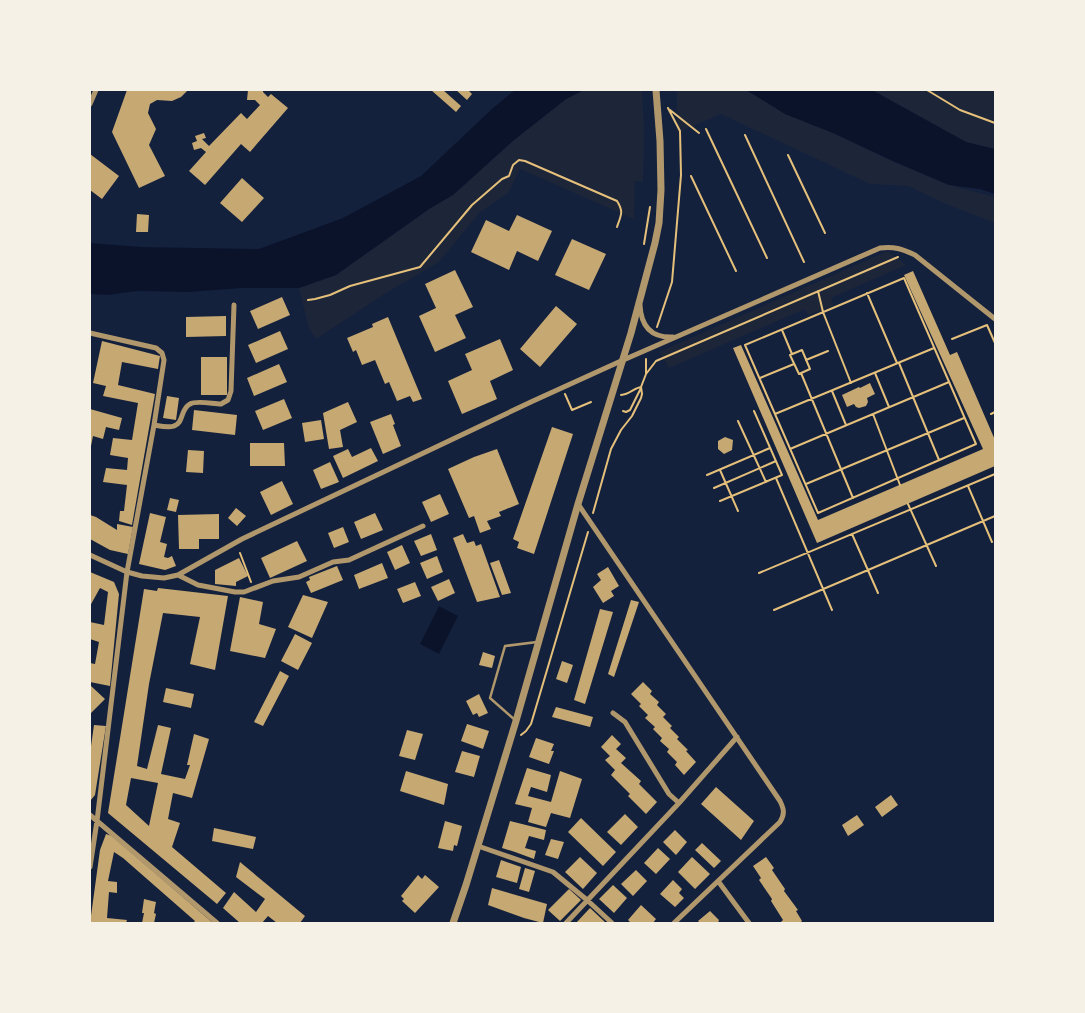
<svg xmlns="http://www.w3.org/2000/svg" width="1085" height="1013" viewBox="0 0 1085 1013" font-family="Signika,sans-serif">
<rect width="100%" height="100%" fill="#14213d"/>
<path fill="#1d2539" d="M584,90H642L644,132L643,182L635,181L634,219L520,169L508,193L480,212L439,262L386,293L316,339L309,328L299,288L336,275L429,209L453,195L514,140L566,99Z
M677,90H746L786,114L833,133L896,163L949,185L995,197V223L946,204L908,186L870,184L721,114L677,133Z
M872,90H995V149L966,142Z
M888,251L906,265L831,298L834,306L808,315L805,309L669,368L659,352Z"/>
<path fill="#0b132b" d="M515,90H584L566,99L514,140L453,195L429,209L336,275L299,288H243L188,292L137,291L108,295L90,294V243L141,247L259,249L343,218L421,176L493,108Z
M746,90H872L966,142L995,149V194L980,189L949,185L893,161L833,133L785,114Z
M439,606L458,616L439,654L420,644Z"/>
<path fill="#c6a872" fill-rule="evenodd" d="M127,90H188L181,97L172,101L157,100L150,104L148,113L156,129L149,145L165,176L139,188L112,132Z
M248,90H263V92L268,97L271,94L288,108L250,152L241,144L205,185L189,171L206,152L201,148L194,150L192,143L197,141L195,136L204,133L206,138L202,139L209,146L241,113L247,119L260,105L255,100H247Z
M431,90H443L461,106L456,112Z
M456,90H468L472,94L467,100Z
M90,154L119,176L102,199L90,190Z
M242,178L264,198L242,222L220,203Z
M137,214L149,215L148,232H136Z
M517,215L552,231L538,261L517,251L509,270L471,252L486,220L509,231Z
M572,239L606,254L589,290L555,275Z
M455,270L473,307L455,315L466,338L435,352L419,316L436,308L425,284Z
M913,271L950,355L957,352L995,440V466L817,543L733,348L741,345L818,520L983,449L904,275Z
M282,297L290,315L258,329L250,311Z
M556,306L577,324L540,367L520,349Z
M226,316V336L186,337V317Z
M388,317L422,399L413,402L410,396L397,401L389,382L385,384L375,360L362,365L356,350L353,352L347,338L373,327L372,324Z
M280,331L288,349L256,363L248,345Z
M500,339L513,370L490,381L497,399L462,414L448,381L472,370L465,354Z
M102,341L160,356L158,369L122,362L118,385L155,394L132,525L119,521L120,511H124L127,485L103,482L106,468L127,470L128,458L110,455L113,438L132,440L138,403L103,396L106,386L93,383Z
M201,357H227V395H201Z
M279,364L287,382L254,396L247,378Z
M870,383L875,394L867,398L868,402L866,406L859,408L856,407L854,404L847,407L842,395L859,387L860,388Z
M167,396L179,398L176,420L163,418Z
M284,399L292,418L263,430L255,411Z
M348,402L357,422L340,430L343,447L329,449L323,413Z
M90,409L122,418L119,430L106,427L103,439L93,436L91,446Z
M194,410L237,415L235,435L192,430Z
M391,414L395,424L393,425L401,446L383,454L370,422Z
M321,420L324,439L305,442L302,423Z
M552,427L573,434L534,554L517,548L519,542L513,539Z
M725,437L733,440L732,450L724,454L718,449V441Z
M250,443H284L285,466H250Z
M371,448L378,461L343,478L333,456L348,449L352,457Z
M497,449L519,504L499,512L501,516L487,521L491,529L480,533L474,516L469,518L448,469L474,457Z
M188,450L204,451L203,473L186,472Z
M330,462L339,482L321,489L313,470Z
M282,481L293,504L271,515L260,492Z
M440,494L449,514L431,522L422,502Z
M170,498L179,500L176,512L167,510Z
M236,508L246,516L237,526L228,518Z
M150,513L166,517L160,542L167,544L164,557L168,558L172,556L176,566L165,570L139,564Z
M375,513L383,530L361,539L354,522Z
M219,514V539H199V549H179L178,515Z
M90,515L96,517L117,530V524L133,527L128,554L110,550L90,539Z
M343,527L349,542L334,548L328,533Z
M431,534L437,550L421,556L414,541Z
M463,534L467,543L474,541L476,546L481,544L500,597L477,602L453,538Z
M297,541L307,561L270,578L261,558Z
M402,545L410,563L395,570L387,552Z
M437,556L443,572L427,579L420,563Z
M239,558L248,576L236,582V586L215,584V570Z
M499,560L511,593L502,595L490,563Z
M382,563L388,578L359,589L354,575Z
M337,566L343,580L311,593L306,582L310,580L309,577Z
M608,567L619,586L611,591L614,596L603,603L593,587L601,580L597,574Z
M90,572L114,582L119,594L110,686L90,682V663L95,664L99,642L90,639V622L104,625L108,592L100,588L90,606Z
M449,579L455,593L438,601L431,587Z
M415,582L421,596L403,603L397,589Z
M158,588L228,596L215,670L190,664L200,617L163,613L149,684L137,766L147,769L158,725L171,728L161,774L185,779L190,765H187L194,734L209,739L192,798L173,793L168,819L180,823L172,847L226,893L217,904L108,813L144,589L157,591ZM131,778L158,783L149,826L126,805Z
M303,595L328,602L312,638L288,627Z
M240,597L263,602L259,624L276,629L265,658L230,651Z
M631,600L639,602L614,677L608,674Z
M600,609L613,612L585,704L574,700Z
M295,634L312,643L298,670L281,661Z
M483,652L495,656L492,668L479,665Z
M562,661L573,665L567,683L556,679Z
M280,671L289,676L263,726L254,722Z
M643,682L652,691L650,694L659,702L657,705L666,714L663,717L672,726L670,728L679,737L677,739L688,750L686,751L696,762L684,775L675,765L677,762L667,752L669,749L660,741L662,738L653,729L655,727L645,718L648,715L639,706L641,704L631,694Z
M91,686L105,699L90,714V688Z
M166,688L194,694L191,708L163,702Z
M479,694L488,713L479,717L477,713L473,715L466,701Z
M556,707L593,717L590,727L552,717Z
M467,724L489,731L483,749L461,741Z
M94,725L106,726L95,795L90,801V753Z
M407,730L423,734L415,760L399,756Z
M612,735L621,744L616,749L626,758L621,763L641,781L639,784L657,802L646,814L628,796L630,794L611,775L615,770L605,760L610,756L601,747Z
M536,738L554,744L551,751H554L549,764L529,757Z
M462,751L480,756L474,777L455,772Z
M527,768L551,775L547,792L531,787L528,796L551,802L560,771L582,779L570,818L551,813L546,827L528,822L532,808L515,804Z
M406,771L448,784L444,805L400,791Z
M716,787L754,821L741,840L701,804Z
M891,795L898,805L882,817L875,807Z
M625,814L638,827L621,845L607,832Z
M857,815L864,825L848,836L842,825Z
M581,818L616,852L603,866L568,832Z
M445,821L462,826L457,846L454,845L453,851L438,848Z
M510,821L546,830L544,840L529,836L525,848L536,851L534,859L515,852L502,848Z
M214,828L256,837L253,849L212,841Z
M675,830L687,842L676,855L663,842Z
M106,834L112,836L213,923H193L195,921L123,858L114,852L108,881L117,882V893L109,892L107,918L127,920L126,923H90L100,850Z
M551,839L564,842L558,859L545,855Z
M702,843L721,861L714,868L695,850Z
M658,848L670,859L656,874L644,863Z
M580,857L597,873L583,889L565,872Z
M692,857L710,874L695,889L678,872Z
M766,857L774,868L772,870L785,889L784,891L798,910L796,911L802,921L800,923H782L781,922L783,920L771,901L772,899L759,880L761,878L753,866Z
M501,860L521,867L517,883L496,877Z
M240,862L305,916L300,923H277L268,916L262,923H240L223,908L234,892L256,912L265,899L236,877Z
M525,868L535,871L529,892L519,889Z
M636,870L647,881L633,896L621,884Z
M418,875L422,879L425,875L439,887L415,913L402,901L404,899L401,896Z
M673,880L682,889L679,893L684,898L675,907L660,894Z
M613,885L627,898L614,913L599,899Z
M492,888L547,904L543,923L524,918L488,905Z
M569,889L581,900L560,921L548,910Z
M144,899L156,902L154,913L156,914L154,923H142L144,913H142Z
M641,905L656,919L653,923H631L628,920Z
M590,908L606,923H576Z
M710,911L719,920L718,923H700L698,921Z"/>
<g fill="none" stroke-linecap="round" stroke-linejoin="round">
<path stroke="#e5c07b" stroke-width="2" d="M927,90L960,110L995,123
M670,110L699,133
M706,129L767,258
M745,135L804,262
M788,155L825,233
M691,176L736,271
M644,244L650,207
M904,278L976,444L818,513L745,345Z
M818,291L823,312L851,383
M867,293L897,363
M308,300L315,299L330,295L350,286L420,267L472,205L502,179L509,176L513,165L519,160L525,161L617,201C624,212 621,215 617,227
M657,327L672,282L681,175L680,131L668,108
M782,330L792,354
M952,339L987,325L995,343
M802,350L810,369L799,374L790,355Z
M806,360L828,351
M899,363L939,460
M801,373L853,498
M875,373L889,407
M646,374L656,361L898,257
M760,378L794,364
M832,391L846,425
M565,394L572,410L591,402
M621,395C630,394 634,388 641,387
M623,411L626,412L630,410L641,388
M775,414L934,348
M873,414L900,485
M991,414L995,412
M738,421L766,482
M790,449L949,382
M720,470L738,511
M707,475L770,448
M776,478L832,610
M806,484L964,418
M968,486L992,542
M714,488L776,461
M720,501L782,475L754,411
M908,504L936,566
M593,513L611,449L621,430L632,416L641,398L642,394L641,387L646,374V359
M852,534L878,593
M240,553L251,582
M759,573L995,474
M774,610L995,516
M521,735L526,731L531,724L588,532"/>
<path stroke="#b1986c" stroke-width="2.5" d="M515,720L490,698L505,646L537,642"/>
<path stroke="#b1986c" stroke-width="5" d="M90,104L96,90
M640,305C641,326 651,338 673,337
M90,333L156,348L162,353L164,360L154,425L127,572L97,821L90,867
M154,425C160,426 168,428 174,426C184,423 180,409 190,404C197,400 213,404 221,404L228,400L231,391L234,305
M578,504L780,801C784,809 785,814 780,822L674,923
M90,555L127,572L142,576L164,578L178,575L242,539L533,401L621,361L880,248C894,246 902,249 915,255L995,319
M178,575L198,585L235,592H244L273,581L299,577L333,562L349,560L423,526
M613,713L625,722L669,794L679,803
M90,815L217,923
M478,846L553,872L587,900L612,923
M718,881L749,923
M566,923L679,803L737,737"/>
<path stroke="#b1986c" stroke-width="7" d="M453,923L466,885L516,721L578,504L631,333L655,243L659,223L661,190L660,141L656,90"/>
</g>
<rect width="1085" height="1013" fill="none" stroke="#f6f1e7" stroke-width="182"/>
</svg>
